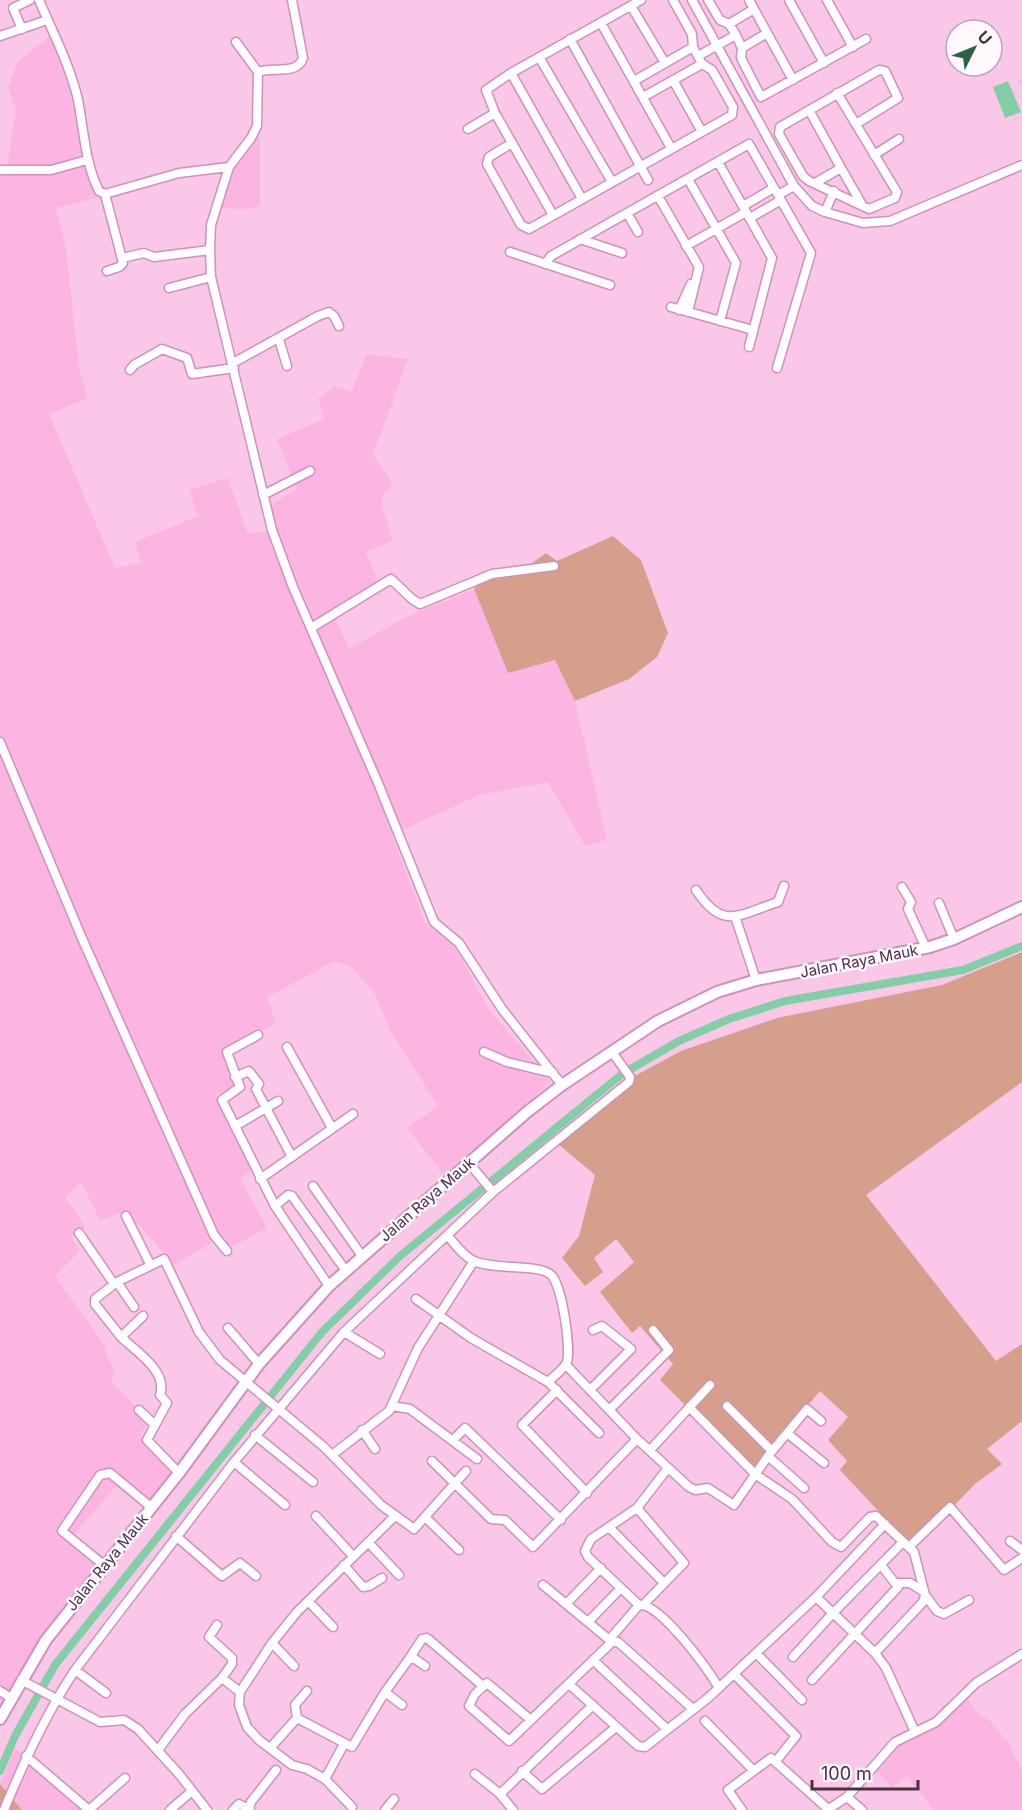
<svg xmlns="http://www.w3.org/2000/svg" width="1022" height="1810" viewBox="0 0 1022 1810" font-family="Inter,sans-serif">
<rect width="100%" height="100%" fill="#fbc7e8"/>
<path fill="#fcb4e2" d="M56,31L81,93L90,167L100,197L56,208L66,248L79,368L88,398L49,414L115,568L141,563L135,542L198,516L189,490L228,478L248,534L273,530L267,507L297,489L277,439L324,419L318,398L335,387L352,392L366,354L408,359L373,455L393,485L382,495V506L393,541L366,552L379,585L333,614L349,649L406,617L474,589L508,672L555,660L575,701L607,840L585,846L548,782L479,795L392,835L425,923L455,947L490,1011L551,1082L444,1175L407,1128L438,1106L391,1032L374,992L351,967L335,961L267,997L276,1024L221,1049L236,1084L216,1095L251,1171L240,1178L267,1228L228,1249L221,1237L174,1265L127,1211L100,1220L81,1182L65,1197L85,1227L71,1237L80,1251L55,1276L105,1346L106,1356L115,1369L111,1381L150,1422L140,1433L176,1470L143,1508L116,1486L72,1536L107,1562L0,1712V172H6L16,110L8,87L18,62Z
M260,135V206L244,209L214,208L234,164Z
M967,1696L975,1711L990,1721L1008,1742L1022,1771V1810H934L907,1776L892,1788L870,1763L898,1734L933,1722Z
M15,1748L84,1807L81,1810H22L0,1784Z"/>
<path fill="#d69f8b" d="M613,536L641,560L668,633L657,657L629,679L575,701L555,660L508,673L474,589L487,571H521L546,553L557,561Z
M1022,952V1082L866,1195L996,1361L1022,1344V1421L987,1449L1002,1464L975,1484L913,1548L840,1470L847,1461L828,1440L848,1417L820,1391L751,1471L660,1380L673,1364L640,1326L632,1333L600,1292L634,1262L616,1239L594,1258L603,1272L585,1286L562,1258L579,1236L595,1175L551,1138L629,1079L681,1051L777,1018L942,985Z
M0,1784L22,1810H0Z"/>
<path fill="#82cea7" d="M1008,81L1021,112L1005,118L993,87Z"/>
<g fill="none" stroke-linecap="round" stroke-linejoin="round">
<path stroke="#82cea7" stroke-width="8" d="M0,1771L15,1736L55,1665L322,1332L400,1256L622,1074L679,1041L729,1019L785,1001L963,970L1022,946"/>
<g stroke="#cf91b9" stroke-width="11">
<path id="minor" d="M39,0C53,33 70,65 78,100C84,131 85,163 99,191L105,194L179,173L229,167
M292,0L303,58C297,76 272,66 258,72L257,126L251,138L229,167L211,225L210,250L211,277L272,530L293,587L378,783L434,922L459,943L502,1009L562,1085
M692,0L794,186L812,206L825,212L863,223L890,221L1022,165
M708,0L720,20L729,24L736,35L742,48L741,58L761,97L866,39
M749,0L793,80
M789,0L824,63
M827,0L853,47
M631,6L665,63
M601,23L671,148
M729,24L754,9
M22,29L13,8L30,0
M0,36L47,20
M570,39L648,180
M236,42L258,72
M742,48L767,33
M698,56L736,35
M539,57L612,182
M511,73L582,199
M673,80L702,132
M634,81L693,47
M837,93L897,192L895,198L869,209L809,181L803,176L779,134L780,127L879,70L885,71L898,98L856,124
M643,97L702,64
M809,110L841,168L815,183
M468,129L495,113
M512,143L489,157L487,164L521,225L529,229L732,115L733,107L712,70L702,64L693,47L692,34L673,0
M874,155L899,139
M718,162L772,258L749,347
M841,168L861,203
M0,170H51L87,160
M688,179L736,263L720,321
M105,194L123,263L119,267L107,271
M778,195L794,186
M658,196L699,267L688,312
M743,206L774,188
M825,212L834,191
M627,213L638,232
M553,215L495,113L486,90L511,73L641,0
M750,218L781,200
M580,239L622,253
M686,246L746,212
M510,252L610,285
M122,258L144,253L154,257L210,250
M545,264L551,256L749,144L811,253L777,368
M169,288L211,277
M671,307L753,330
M679,310L691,284
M279,339L287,366
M233,363L318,316L329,312L334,316L339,326
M130,370L134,365L162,349L187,358L192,374L234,368
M263,495L310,471
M311,628L391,579L412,599L420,604L492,574L554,566
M0,742L81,936L214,1235L227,1251
M902,887L911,902L908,909L926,948
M696,890C723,931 738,915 778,902L784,886
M939,903L954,939
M735,916L756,980
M258,1035L227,1052L240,1087L222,1100L275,1206L329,1286
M287,1047L332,1128
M484,1052L507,1062L553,1073
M235,1077L249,1071L259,1084L256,1089L292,1157
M235,1126L278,1101
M469,1163L493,1192
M260,1179L353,1114
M313,1186L362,1256
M275,1206L288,1195L292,1196L346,1271
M126,1216L150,1264
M79,1233L114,1284
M447,1235C455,1244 463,1256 474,1261C494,1270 536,1264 550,1274C562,1282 571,1348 567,1362C564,1369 554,1376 548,1382
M117,1282L134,1307
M416,1299L471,1338L548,1382L599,1433
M143,1316L121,1337L95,1304V1299L117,1282L164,1259L199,1332L220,1360L324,1447L381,1505L414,1529L466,1471
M228,1328L259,1364
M344,1332L380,1354
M121,1337C138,1353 168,1372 160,1395L167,1403L147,1440L179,1473
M566,1365L637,1439L689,1487L695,1490L708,1488L734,1505L768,1456L807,1409L821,1421
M557,1390L522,1425L587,1493
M590,1390L631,1349L602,1326L593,1330
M392,1406L410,1409L477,1459
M727,1406L772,1451
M689,1407L755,1474L792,1499L832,1542L841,1547L870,1517L876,1516L914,1552L925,1595L923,1602L875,1653
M610,1409L669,1350L653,1330
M139,1410L155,1425
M362,1430L375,1449
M787,1433L824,1463
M255,1435L313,1482
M453,1440L465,1428L561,1520
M650,1450L710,1385
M332,1455L389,1411L418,1348L474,1261
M768,1456L804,1488
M432,1461L491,1519L505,1520L533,1547L637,1439
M234,1462L285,1505
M668,1468L637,1508L591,1539L585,1551L588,1557L639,1605C660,1602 709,1671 719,1688
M637,1508L684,1563L643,1605
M316,1516L353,1556
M426,1518L459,1550
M609,1527L664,1583
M176,1536L222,1576L240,1563L256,1576
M1010,1541L1022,1550
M368,1542L399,1575
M909,1547L950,1507L1004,1570L1022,1558
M344,1565L363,1587L369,1586L382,1578
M105,1566L62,1531L100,1475L110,1473L151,1507
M898,1583H910L923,1591
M543,1585L612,1642H618L693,1709
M925,1595L937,1611L944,1614L969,1600
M816,1597L875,1653L886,1668L915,1732
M308,1601L333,1627
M567,1603L601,1568
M588,1622L621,1588
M609,1640L639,1605
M272,1643L294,1666
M756,1653L802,1700
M793,1657L833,1613L903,1542
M409,1659L422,1639L427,1638L483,1686
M594,1661L667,1729
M75,1670L106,1693
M734,1674L796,1736L776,1761
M222,1678L240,1692L239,1705L247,1727L259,1740L292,1765L307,1769L325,1779L352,1807
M21,1680L100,1722L124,1720L138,1729L179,1774L207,1810
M812,1680L898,1587L881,1565
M570,1685L638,1746L645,1747L708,1698L816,1597L885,1524
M0,1691L11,1698
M307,1691L295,1705L297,1718L352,1747L385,1692L402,1705
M240,1692L272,1643L297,1612L395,1516
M385,1692L409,1659H415L425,1666
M531,1720L487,1683L475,1694L469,1706L509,1741L612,1642
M705,1721L753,1770
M271,1747L297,1718
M158,1750L185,1714L222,1678L232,1664V1658L209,1637L217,1625
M26,1756L89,1810
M522,1771L542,1789L616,1727
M475,1774L500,1794L513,1810
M325,1779L344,1744
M500,1794L593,1705
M847,1797L862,1810
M249,1809L251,1802L276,1770
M4,1810C24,1761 46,1714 75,1670L234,1462L344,1332L493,1192L629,1082L630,1077L612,1052
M89,1810L125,1778
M170,1810L192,1791
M233,1810L239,1804L250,1810
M385,1810L394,1799
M742,1810L728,1790L771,1758L828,1809
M827,1810L847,1797L895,1742L936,1722L976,1683L1022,1654"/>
</g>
<g stroke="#cf91b9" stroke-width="14">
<path id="major" d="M0,1719L46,1640L179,1473L259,1364L329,1286L527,1112L562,1085L658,1021L717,992L756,980L930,947L954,939L1022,907"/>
</g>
<use href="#minor" stroke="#fff" stroke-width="8"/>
<use href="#major" stroke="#fff" stroke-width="10"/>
</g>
<g text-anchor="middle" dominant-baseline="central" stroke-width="5" stroke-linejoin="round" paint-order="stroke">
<g font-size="15" fill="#4a3041" stroke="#fff8fc">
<text transform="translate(859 961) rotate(-11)">Jalan Raya Mauk</text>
<text transform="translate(427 1199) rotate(-41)">Jalan Raya Mauk</text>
<text transform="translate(107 1562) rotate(-51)">Jalan Raya Mauk</text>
</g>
</g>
<g transform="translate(974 48) rotate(47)"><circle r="28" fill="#fff8fc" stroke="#b7a8b1" stroke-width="1.5"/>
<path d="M0-4.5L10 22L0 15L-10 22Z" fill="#2c6248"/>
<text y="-9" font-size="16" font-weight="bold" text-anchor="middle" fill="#4a3041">U</text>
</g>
<path d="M812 1780v9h106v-9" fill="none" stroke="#4a3041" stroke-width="3"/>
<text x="821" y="1780" font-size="18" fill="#4a3041" stroke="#fff8fc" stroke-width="4.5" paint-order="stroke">100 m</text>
</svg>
